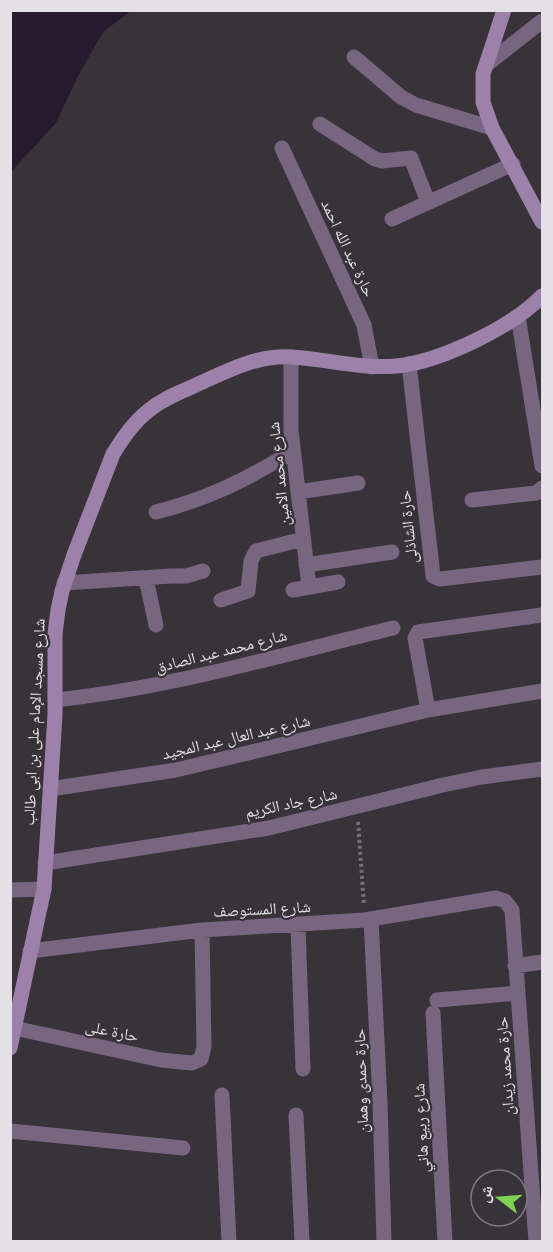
<svg xmlns="http://www.w3.org/2000/svg" width="553" height="1252" viewBox="0 0 553 1252" font-family="'Fira Sans Condensed','Noto Naskh Arabic',sans-serif">
<rect width="100%" height="100%" fill="#373339"/>
<path fill="#281a2e" d="M11,10L131,11L103,32L78,76L56,123L11,172Z"/>
<g fill="none" stroke-linecap="round" stroke-linejoin="round">
<path stroke="#736f75" stroke-width="4" stroke-dasharray="3 3" stroke-linecap="butt" d="M358,822L364,905"/>
<path stroke="#786681" stroke-width="15" d="M354,57L401,97L416,105L492,128
M486,65L542,21
M320,124L375,159L382,161L411,158L428,202
M282,148L364,325L372,367
M392,219L513,164
M518,316L542,466
M291,357V430L309,587
M409,364L433,576L440,579L542,567
M298,492L358,483
M472,500L536,493L542,488
M156,512C208,499 248,479 293,451
M306,565L392,552
M146,579L156,625
M64,583L171,576H186L203,571
M293,590L338,582
M221,600L248,591L251,561L256,551L303,539
M55,700C170,688 281,655 393,628
M428,710L415,638L418,632L542,615
M50,789L176,770L428,710L542,691
M45,863L269,828L443,785L482,777L542,769
M10,890L44,889
M371,919L380,1102L384,1242
M298,925L303,1069
M30,951L202,930L365,920L496,898L505,901L512,910L536,1242
M515,966L542,962
M437,1000L518,993
M433,1013L445,1242
M14,1028L161,1060L192,1063L201,1059L204,1047L202,930
M222,1095L229,1242
M296,1115L302,1242
M10,1131L183,1148"/>
<path stroke="#9d81ab" stroke-width="15" d="M504,10L483,74V102L492,128L542,222
M10,1048L44,889L55,715V634L58,610L62,591L74,555L113,454C123,438 133,423 148,411C162,399 179,393 196,385C227,371 256,355 291,357C326,359 361,369 396,366C440,362 512,327 542,296"/>
</g>
<g text-anchor="middle" dominant-baseline="central" stroke-width="4.5" stroke-linejoin="round" paint-order="stroke">
<g font-size="16" fill="#e3e1e5" stroke="#373339">
<text transform="translate(348 248) rotate(65)">حارة عبد الله احمد</text>
<text transform="translate(279 474) rotate(-96)">شارع محمد الامين</text>
<text transform="translate(408 527) rotate(-96)">حارة الشاذلى</text>
<text transform="translate(221 651) rotate(-14)">شارع محمد عبد الصادق</text>
<text transform="translate(34 722) rotate(-87)">شارع مسجد الإمام على بن ابى طالب</text>
<text transform="translate(236 737) rotate(-13)">شارع عبد العال عبد المجيد</text>
<text transform="translate(291 803) rotate(-12)">شارع جاد الكريم</text>
<text transform="translate(262 909) rotate(-3)">شارع المستوصف</text>
<text transform="translate(112 1031) rotate(12)">حارة على</text>
<text transform="translate(505 1066) rotate(-94)">حارة محمد زيدان</text>
<text transform="translate(361 1081) rotate(-92)">حارة حمدى وهمان</text>
<text transform="translate(421 1128) rotate(-93)">شارع ربيع هاني</text>
</g>
</g>
<rect width="553" height="1252" fill="none" stroke="#e3e1e5" stroke-width="24"/>
<g transform="translate(499 1198) rotate(287)"><circle r="28" fill="#373339" stroke="#7c797e" stroke-width="1.5"/>
<path d="M0-4.5L10 22L0 15L-10 22Z" fill="#80d051"/>
<text y="-9" font-size="16" font-weight="bold" text-anchor="middle" fill="#e3e1e5">ش</text>
</g>
</svg>
